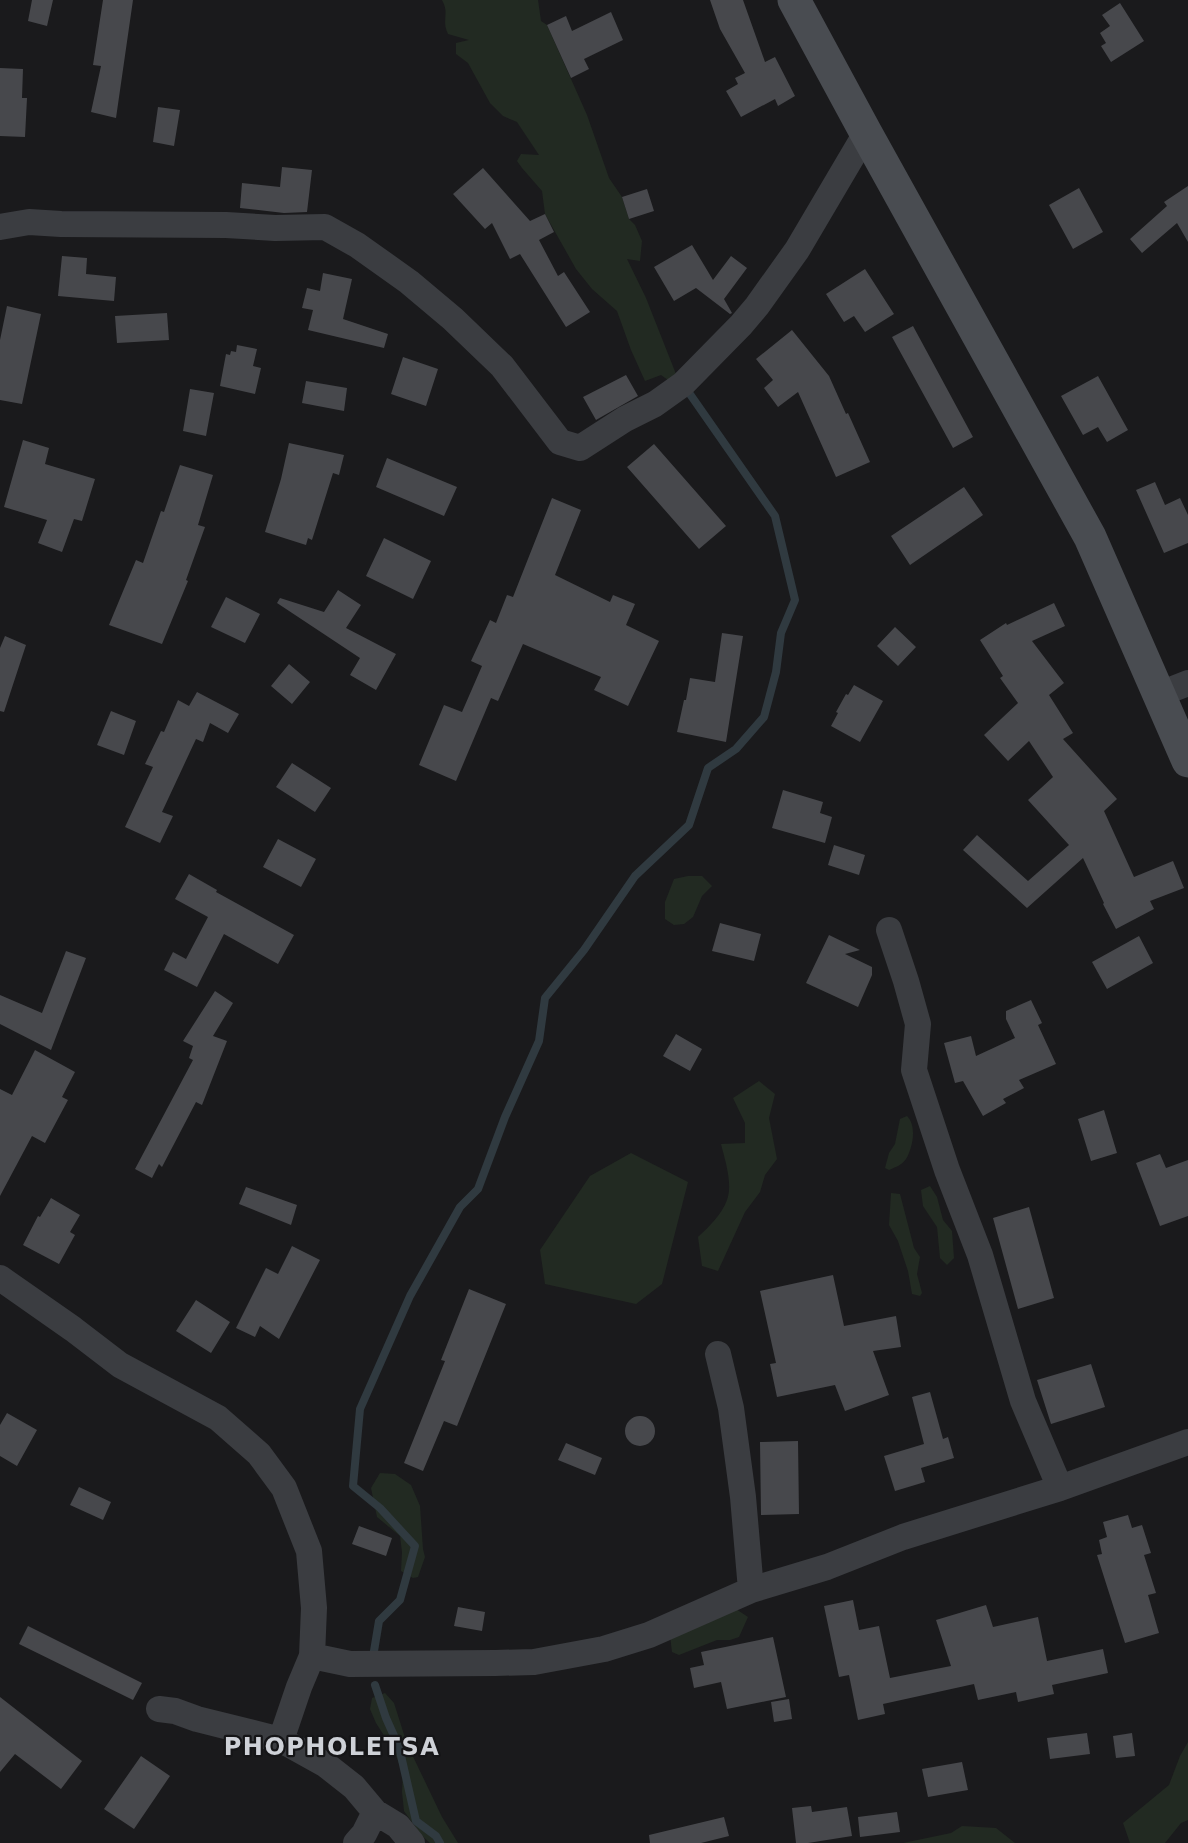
<svg xmlns="http://www.w3.org/2000/svg" width="1188" height="1843" viewBox="0 0 1188 1843" font-family="'DejaVu Sans',sans-serif">
<rect width="100%" height="100%" fill="#1a1a1c"/>
<path fill="#222a22" d="M442,0H538L541,21L547,25L587,115L609,178L622,197L629,219L635,225L642,241L640,261L627,259L646,298L676,374L668,380L661,375L645,381L631,350L617,311L592,289L576,269L545,214L542,191L522,168L517,161L521,154L539,155L517,122L503,116L490,103L468,63L456,54V43L469,40L448,34C441,20 450,14 442,0Z
M688,876H702L712,886L702,896L693,917L684,924L674,925L665,919V902L674,879Z
M759,1081L775,1094L769,1118L777,1159L765,1175L760,1192L745,1212L718,1271L702,1266L698,1237C709,1227 722,1214 727,1200C733,1184 725,1160 721,1144L745,1143V1123L733,1098Z
M907,1116C917,1126 913,1147 906,1159C902,1165 896,1167 889,1170L885,1168L889,1153L895,1144L900,1119Z
M631,1153L688,1182L662,1284L636,1304L545,1284L540,1250L590,1176Z
M930,1186L937,1197L943,1220L952,1231L954,1258L947,1265L940,1258L937,1227L923,1206L921,1190Z
M891,1193L900,1194L914,1248L920,1257L917,1274L922,1293L920,1296L912,1294L908,1271L898,1241L889,1225Z
M380,1473L395,1474L411,1485L420,1506L423,1549L425,1557L418,1577L413,1578L401,1571L402,1552L400,1536L377,1517L371,1488Z
M736,1609L748,1617L739,1637L730,1640H717L679,1655L672,1652L670,1635Z
M385,1693L394,1703L407,1744L442,1817L458,1843H430L421,1835L404,1811L402,1792L403,1774L395,1753L376,1723L370,1709L372,1698Z
M1188,1742V1820L1181,1823L1165,1843H1130L1123,1823L1169,1785L1180,1756Z
M962,1826L996,1828L1015,1843H903L951,1833Z"/>
<g fill="none" stroke-linecap="round" stroke-linejoin="round">
<path stroke="#303a40" stroke-width="8" d="M374,1651L379,1621L400,1600L415,1546L380,1508L353,1486L360,1409L410,1296L460,1207L478,1189L505,1117L539,1041L545,998L584,950L635,876L689,825L708,768L736,749L764,717L776,672L781,633L795,600L775,516L685,387
M375,1685L386,1718L399,1747L416,1821L436,1836L440,1843"/>
</g>
<path fill="#47484c" d="M32,0H53L47,26L28,21Z
M103,0H133L116,118L91,112L101,66L93,65Z
M710,0H743L765,62L775,57L795,96L778,106L775,99L741,117L726,91L738,84L735,78L745,73L720,29Z
M1120,3L1144,41L1111,62L1101,46L1106,43L1100,33L1110,26L1102,15Z
M611,12L623,40L584,59L589,69L571,78L547,25L566,16L572,31Z
M0,68L23,69L22,98H27L25,137L0,136Z
M158,107L180,110L174,146L153,142Z
M282,167L312,170L307,212L284,213L240,208L242,183L280,187Z
M483,168L530,221L545,214L554,232L539,240L558,276L564,272L590,312L566,327L520,254L510,259L492,223L485,229L453,194Z
M1188,186V242L1177,223L1142,253L1130,239L1167,206L1164,202Z
M1079,188L1103,232L1073,249L1049,205Z
M647,189L654,211L629,219L622,197Z
M692,245L713,280L731,256L747,268L724,299L732,313L730,314L696,288L674,301L654,267Z
M62,256L87,258L86,274L116,277L114,301L58,296Z
M865,269L894,314L865,332L854,316L844,322L826,294Z
M323,273L352,279L343,319L388,334L384,348L308,330L313,310L302,308L307,288L320,291Z
M7,306L41,314L22,404L0,400V340Z
M167,313L169,340L117,343L115,316Z
M913,326L973,437L953,448L892,337Z
M792,330L829,376L846,414L848,413L870,462L836,477L798,392L778,407L764,388L773,380L756,359Z
M237,345L257,349L253,366L261,368L255,394L220,386L226,354L230,355L231,351L236,352Z
M403,357L438,369L426,406L391,394Z
M626,375L638,396L596,420L583,397Z
M1098,376L1128,430L1107,442L1098,427L1083,435L1061,396Z
M306,381L347,388L344,411L302,403Z
M190,389L214,393L206,436L183,431Z
M23,440L49,448L45,464L95,479L82,521L74,519L62,552L38,543L47,520L4,507Z
M289,443L344,455L339,475L333,473L312,540L308,538L306,545L265,532L281,479Z
M654,444L726,526L699,549L627,467Z
M387,458L457,487L444,516L376,487Z
M180,465L213,475L198,525L205,527L186,580L188,581L162,644L109,625L136,560L143,563L161,511L164,512Z
M1155,482L1165,505L1180,498L1188,515V543L1164,553L1136,490Z
M964,487L983,515L910,565L891,536Z
M552,498L581,510L555,575L610,602L613,595L635,604L626,625L659,641L628,706L594,690L601,677L523,644L498,701L491,698L456,781L419,765L444,705L462,712L482,666L471,661L490,620L496,623L507,595L513,597Z
M384,538L431,561L413,599L366,576Z
M338,590L361,605L346,628L396,654L376,690L350,675L360,658L277,603L280,598L324,612Z
M226,597L260,614L245,643L211,627Z
M1054,603L1065,626L1032,641L1064,683L1049,695L1073,733L1063,739L1117,799L1104,811L1134,877L1173,861L1184,888L1150,901L1154,909L1116,929L1103,904L1104,903L1083,858L1027,908L963,850L977,835L1028,881L1069,845L1028,800L1053,777L1029,741L1008,761L984,735L1018,703L1000,678L1003,676L980,640L1006,623L1007,625Z
M895,627L916,647L898,666L877,646Z
M722,633L743,636L726,742L677,732L684,700H686L690,678L715,682Z
M5,636L26,645L4,712L0,711V648Z
M289,664L310,682L292,704L271,686Z
M854,685L883,701L860,742L831,726L838,713L836,712L846,694L848,695Z
M197,692L239,714L228,733L210,723L203,742L196,739L162,812L173,816L160,843L125,827L153,767L145,764L161,731L164,732L178,700L189,706Z
M111,711L136,721L124,755L97,745Z
M292,763L331,788L315,812L276,787Z
M783,790L823,802L820,813L832,817L825,843L772,828Z
M278,839L316,859L301,887L263,867Z
M834,845L865,855L859,875L828,865Z
M189,874L217,890L216,892L294,935L278,964L224,934L197,987L164,970L173,952L186,959L208,917L175,899Z
M720,923L761,934L754,961L712,951Z
M829,935L860,950L845,954L872,967V975L858,1007L806,983Z
M1139,936L1153,963L1107,989L1092,962Z
M66,951L86,958L51,1050L0,1024V995L42,1013Z
M215,991L233,1003L213,1036L227,1041L202,1105L196,1102L162,1167L159,1164L152,1178L135,1169L193,1060L189,1058L193,1046L183,1041Z
M1031,1000L1042,1023L1038,1025L1056,1064L1019,1080L1024,1088L1003,1099L1006,1103L983,1116L963,1081L955,1083L944,1043L971,1036L976,1056L1015,1038L1006,1019V1011Z
M676,1034L702,1049L690,1071L663,1056Z
M35,1050L75,1072L62,1097L68,1100L45,1143L32,1136L0,1196V1089L12,1095Z
M1104,1110L1117,1153L1091,1161L1078,1119Z
M1160,1154L1166,1168L1188,1160V1216L1160,1226L1136,1163Z
M246,1187L297,1205L291,1225L239,1204Z
M51,1198L80,1215L70,1232L75,1235L59,1264L23,1245L38,1216L40,1217Z
M1029,1207L1054,1298L1018,1309L993,1218Z
M292,1246L320,1260L279,1339L260,1326L255,1337L236,1328L266,1268L278,1274Z
M833,1275L844,1326L896,1316L901,1347L873,1351L889,1395L845,1411L835,1385L777,1397L770,1364L776,1363L760,1291Z
M469,1289L506,1304L457,1426L444,1421L423,1471L404,1463L445,1361L441,1360Z
M196,1300L230,1322L211,1353L176,1331Z
M1091,1364L1105,1407L1051,1424L1037,1380Z
M930,1392L943,1439L948,1437L954,1458L921,1468L925,1482L895,1491L884,1456L924,1444L912,1397Z
M7,1413L37,1430L17,1466L0,1456V1425Z
M625 1431a15 15 0 1 1 30 0a15 15 0 1 1-30 0Z
M798,1441L799,1514L761,1515L760,1442Z
M566,1443L602,1458L595,1475L558,1460Z
M79,1487L111,1502L103,1520L70,1505Z
M1128,1515L1132,1528L1142,1525L1151,1553L1144,1555L1156,1593L1148,1595L1159,1633L1125,1643L1097,1555L1102,1554L1099,1540L1107,1537L1103,1522Z
M359,1526L392,1538L386,1556L352,1544Z
M853,1600L859,1630L879,1626L890,1678L951,1666L936,1620L986,1605L993,1627L1038,1617L1047,1661L1103,1649L1108,1673L1052,1685L1054,1694L1018,1702L1016,1692L978,1700L974,1684L883,1704L885,1714L858,1720L849,1675L839,1677L824,1606Z
M458,1607L485,1612L482,1631L454,1626Z
M28,1626L142,1683L133,1700L19,1644Z
M773,1637L786,1697L727,1709L721,1682L694,1688L690,1668L704,1665L701,1652Z
M0,1697L82,1761L61,1789L15,1754L0,1772Z
M789,1699L792,1719L774,1722L771,1702Z
M1087,1733L1090,1754L1050,1759L1047,1738Z
M1132,1733L1135,1756L1116,1758L1113,1736Z
M141,1756L170,1776L134,1829L104,1809Z
M962,1762L968,1790L928,1797L922,1769Z
M811,1806L812,1812L847,1807L852,1836L808,1843H796L792,1808Z
M897,1812L900,1832L860,1837L858,1817Z
M724,1817L729,1836L701,1843H650L649,1835Z"/>
<g fill="none" stroke-linecap="round" stroke-linejoin="round">
<path stroke="#3b3d41" stroke-width="26" d="M0,227L29,222L61,224L226,225L275,228L325,227L357,245L409,282L453,319L502,366L560,442L580,448L625,419L655,404L683,384L741,325L757,306L797,250L866,133
M1160,694L1188,683
M889,930L906,981L918,1024L914,1070L947,1170L980,1255L1023,1401L1060,1488
M0,1278L73,1329L120,1365L218,1418L259,1454L284,1488L309,1551L314,1608L312,1656L299,1687L281,1740
M718,1354L731,1408L743,1497L751,1590
M312,1656L350,1664L495,1663L534,1662L604,1649L649,1635L751,1590L827,1567L903,1537L1060,1488L1188,1442
M159,1709L175,1711L197,1719L281,1740L326,1765L354,1787L375,1812L364,1834L356,1843
M375,1812L398,1826L412,1843"/>
<path stroke="#494c51" stroke-width="33" d="M794,0L866,133L1090,537L1188,761"/>
</g>
<g text-anchor="middle" dominant-baseline="central" stroke-width="4.5" stroke-linejoin="round" paint-order="stroke">
<g font-size="24" font-weight="bold" letter-spacing="1.5" fill="#ced1d7" stroke="#151517">
<text x="332" y="1747">PHOPHOLETSA</text>
</g>
</g>
</svg>
